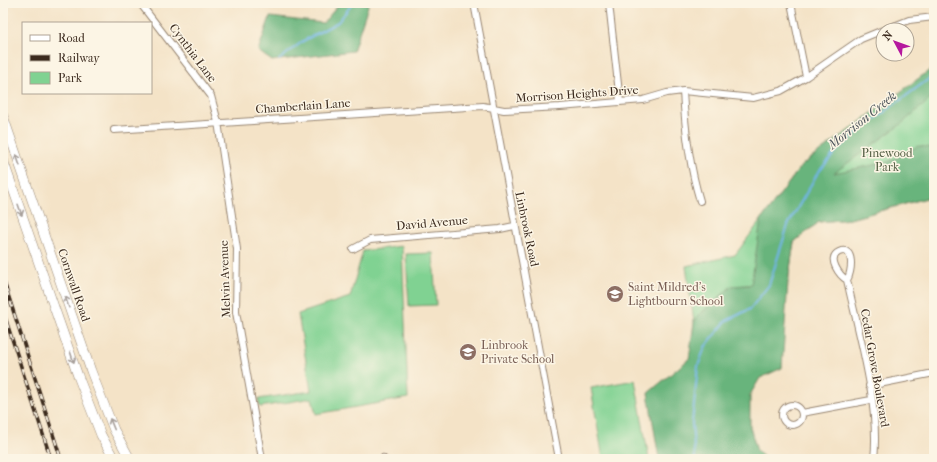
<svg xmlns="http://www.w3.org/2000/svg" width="937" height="462" viewBox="0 0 937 462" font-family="'IM FELL French Canon',serif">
<rect width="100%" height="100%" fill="#fcf5e5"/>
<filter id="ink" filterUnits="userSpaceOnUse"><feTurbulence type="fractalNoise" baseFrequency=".025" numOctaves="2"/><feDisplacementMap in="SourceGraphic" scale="8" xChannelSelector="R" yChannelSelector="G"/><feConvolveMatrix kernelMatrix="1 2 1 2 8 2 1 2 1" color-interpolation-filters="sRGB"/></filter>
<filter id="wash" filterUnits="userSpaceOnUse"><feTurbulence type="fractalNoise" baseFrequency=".012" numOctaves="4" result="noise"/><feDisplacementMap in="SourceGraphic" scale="16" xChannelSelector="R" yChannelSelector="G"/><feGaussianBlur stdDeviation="0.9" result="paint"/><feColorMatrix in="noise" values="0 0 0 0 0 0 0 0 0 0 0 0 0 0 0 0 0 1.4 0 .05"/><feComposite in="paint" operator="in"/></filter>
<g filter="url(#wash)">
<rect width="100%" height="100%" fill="#f4e3c7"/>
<path fill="#80d292" stroke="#5e7e58" d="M934,67V196L850,219L819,222L794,242L788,282L732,286L699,315L694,322L686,266L735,255L802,165Z
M402,246L408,398L316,414L312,398L260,407L258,399L311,391L298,314L350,297L363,251Z
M433,253L436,305L409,306L406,254Z
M635,380L649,459H603L591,388Z"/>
<path fill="#68b47c" stroke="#526f4d" d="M340,3H369L353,51L272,61L258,51L270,17L323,23Z
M934,67V96L900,125L834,173L888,162L918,146L934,148V196L850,219L819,222L794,242L788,282L782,368L760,378L750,395V427L757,451L766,459H659L648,393L689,359L694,322L699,315L732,286L751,285L761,220L802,165Z"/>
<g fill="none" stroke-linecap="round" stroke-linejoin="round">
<path stroke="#73b6e8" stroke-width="2" d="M279,60L303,41L338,22L353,3
M695,459L692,423L698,366L705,347L726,321L750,309L769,285L788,225L817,174L838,149L867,125L934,75"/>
</g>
</g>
<g filter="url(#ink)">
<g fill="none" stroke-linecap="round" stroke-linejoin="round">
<g stroke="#988672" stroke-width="8">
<path id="street" d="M140,3L211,96L218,122L237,249L236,312L262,459
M474,3C501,155 532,307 559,459
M609,3L620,102
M791,3L806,77
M884,30L909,20L934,17
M683,91C685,129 689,165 700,201
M114,130L483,106L504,110L560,107L643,100L667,93L683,91L753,98L781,91L806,77L861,39L883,30
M353,249L370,240L500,229L514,226
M847,280C852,273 855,245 839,252C826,258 840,276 847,280C859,335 880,405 874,459
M869,386L934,373
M782 415a10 10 0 1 1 20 0a10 10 0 1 1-20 0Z
M802,413L871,400
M383,458L384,459"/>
</g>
<g stroke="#988672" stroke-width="10">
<path id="secondary" d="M3,116L91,371L114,430L130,459
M3,160L78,376L101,435L114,459"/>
</g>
<use href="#street" stroke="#fff" stroke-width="6"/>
<use href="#secondary" stroke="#fff" stroke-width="9"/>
<g stroke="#3b2a1e" stroke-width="3.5">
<path id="rail" d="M3,279L61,459
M3,311L51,459"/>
</g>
<use href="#rail" stroke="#fcf5e5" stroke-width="2" stroke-dasharray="6" stroke-linecap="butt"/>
</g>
<defs><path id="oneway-shaft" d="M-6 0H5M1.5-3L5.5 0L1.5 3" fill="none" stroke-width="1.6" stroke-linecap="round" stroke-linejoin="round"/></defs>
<g stroke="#a79f9a">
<use href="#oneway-shaft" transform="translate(18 160) rotate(-109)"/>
<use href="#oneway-shaft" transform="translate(20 210) rotate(71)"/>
<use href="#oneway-shaft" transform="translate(67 302) rotate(-109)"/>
<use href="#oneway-shaft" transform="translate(72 357) rotate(71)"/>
<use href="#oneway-shaft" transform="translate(112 424) rotate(-112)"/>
</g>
</g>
<defs>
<g id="school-disc" transform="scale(0.9)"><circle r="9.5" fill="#8d6e63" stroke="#fcf5e5"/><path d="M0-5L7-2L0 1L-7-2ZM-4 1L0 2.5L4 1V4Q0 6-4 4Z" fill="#fff"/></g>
</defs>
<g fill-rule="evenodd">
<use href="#school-disc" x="615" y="294"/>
<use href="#school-disc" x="468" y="352"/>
</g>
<g text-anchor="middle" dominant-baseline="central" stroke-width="3" stroke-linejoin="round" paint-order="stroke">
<g font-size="12" fill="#3b2a1e" stroke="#fcf5e5">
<text transform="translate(193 53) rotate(53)">Cynthia Lane</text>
<text transform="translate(577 94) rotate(-4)">Morrison Heights Drive</text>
<text transform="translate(303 106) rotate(-4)">Chamberlain Lane</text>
<text transform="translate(432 223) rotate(-5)">David Avenue</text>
<text transform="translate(527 229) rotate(78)">Linbrook Road</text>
<text transform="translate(225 279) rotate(-92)">Melvin Avenue</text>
<text transform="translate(74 285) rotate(71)">Cornwall Road</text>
<text transform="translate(875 368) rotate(80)">Cedar Grove Boulevard</text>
</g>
<g font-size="12" fill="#505c41" stroke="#fcf5e5">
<text x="887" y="153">Pinewood<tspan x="887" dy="14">Park</tspan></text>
</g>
<g font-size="12" fill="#785e54" stroke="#fcf5e5" text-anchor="start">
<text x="628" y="287">Saint Mildred's<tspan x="628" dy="14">Lightbourn School</tspan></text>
<text x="481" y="345">Linbrook<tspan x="481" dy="14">Private School</tspan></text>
</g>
<g font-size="13" font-style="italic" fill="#4c545b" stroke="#fcf5e5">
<text transform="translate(862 120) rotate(-39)">Morrison Creek</text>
</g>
</g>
<rect width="937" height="462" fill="none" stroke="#fcf5e5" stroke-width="16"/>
<rect x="22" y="22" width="130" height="72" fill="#fcf5e5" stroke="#afa495"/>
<rect x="30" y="35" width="20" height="6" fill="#ffffff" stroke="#afa495"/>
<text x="58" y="42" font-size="12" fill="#3b2a1e">Road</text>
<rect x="30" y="55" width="20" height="6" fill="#3b2a1e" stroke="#afa495"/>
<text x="58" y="62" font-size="12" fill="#3b2a1e">Railway</text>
<rect x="30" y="72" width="20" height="12" fill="#80d292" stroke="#afa495"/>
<text x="58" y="82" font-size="12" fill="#3b2a1e">Park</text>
<g transform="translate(895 42) rotate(311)"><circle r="19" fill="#fcf5e5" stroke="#afa495"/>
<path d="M0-3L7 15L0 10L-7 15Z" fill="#b5179e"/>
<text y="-6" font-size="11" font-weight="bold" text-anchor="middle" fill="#3b2a1e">N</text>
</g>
</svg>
